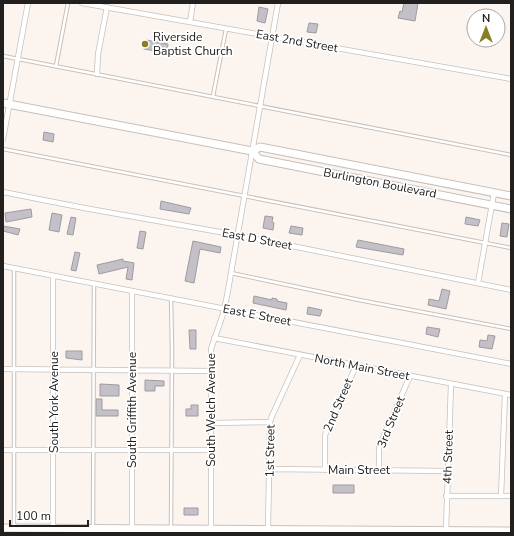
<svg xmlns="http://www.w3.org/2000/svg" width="514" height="536" viewBox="0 0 514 536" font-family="'Nunito Sans',sans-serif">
<rect width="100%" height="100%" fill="#fbf4ef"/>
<path fill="#c4c0c7" stroke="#9e9ba1" d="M404,3H418L415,21L398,18L400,11L402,12Z
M259,7L268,9L265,23L257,21Z
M309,23L318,24L316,33L307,32Z
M146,40L168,44L167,53L144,49Z
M44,132L54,134L53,142L43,140Z
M161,201L191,208L189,214L160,209Z
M31,209L32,217L6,222L5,213Z
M52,213L62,215L59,232L49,230Z
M265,216L273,217L272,222L274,223L273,230L263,228Z
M71,217L76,218L73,235L67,234Z
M466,217L480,220L478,226L465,224Z
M502,223L509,224L507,237L500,236Z
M3,226L20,229L18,235L3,231Z
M291,226L303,228L302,235L289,233Z
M140,231L146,232L143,249L137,248Z
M358,240L404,249L403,255L356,247Z
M193,241L221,247L220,253L200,249L194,283L185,281Z
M75,252L80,253L76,271L71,270Z
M123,259V261L134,263L132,280L126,279L128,267L99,274L97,265Z
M442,289L450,291L446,309L428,305L429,299L439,301Z
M254,296L272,300V298L277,299V301L287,303L286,310L253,303Z
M308,307L322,310L320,316L307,314Z
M427,327L440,329L438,337L426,334Z
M189,330H196V349H190Z
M488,335L495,336L492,349L479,347L480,340L487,341Z
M66,351H82V360L66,358Z
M145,380L164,381V386H155V391H145Z
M100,384L119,385V396H100Z
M96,399H102V410H118V416H96Z
M191,405H198V416H186V409H191Z
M333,485H354V493H333Z
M184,508H198V515H184Z"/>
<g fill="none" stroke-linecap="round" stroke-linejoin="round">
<g stroke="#c7c0bb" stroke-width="4.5">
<path id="lane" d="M3,56L511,155
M56,66L68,3
M213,96L226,29
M3,149L511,248
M14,269V528
M231,273L359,300L511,329
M171,298L172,349L171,528
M93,527L94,284"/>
</g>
<g stroke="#c7c0bb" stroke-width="6">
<path id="street" d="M82,3L511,79
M190,22L193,3
M97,74L98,54L107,7
M3,139L28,3
M3,192L84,208L237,235L511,290
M3,266L511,364
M53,276V529
M478,283L494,193
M132,291V529
M214,338L511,395
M3,369L211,371
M211,423L270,422
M3,450H211
M270,469L448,471
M325,470V435L356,366
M379,470V447L410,376
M446,496H511
M501,496L505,394
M211,529V349L223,314L227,296L278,3
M268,529L270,422L272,416L300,355
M446,530L451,384"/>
</g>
<g stroke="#c7c0bb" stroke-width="9">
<path id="secondary" d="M3,103L252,151L259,159L511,209
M252,151L260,147L511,196
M3,528L511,531"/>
</g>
<use href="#lane" stroke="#fff" stroke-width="2.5"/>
<use href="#street" stroke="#fff" stroke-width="4.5"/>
<use href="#secondary" stroke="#fff" stroke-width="7"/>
</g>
<circle fill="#887f25" stroke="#fff" stroke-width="1.5" cx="145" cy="44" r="4"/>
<g text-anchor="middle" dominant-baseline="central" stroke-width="3.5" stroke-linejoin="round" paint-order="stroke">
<g font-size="12" fill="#22201e" stroke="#fff" text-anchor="start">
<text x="153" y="37">Riverside<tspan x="153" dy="14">Baptist Church</tspan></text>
</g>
<g font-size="12" fill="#22201e" stroke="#fff">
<text transform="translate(297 41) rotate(10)">East 2nd Street</text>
<text transform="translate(380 183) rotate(11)">Burlington Boulevard</text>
<text transform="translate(257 239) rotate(11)">East D Street</text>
<text transform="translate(257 315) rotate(11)">East E Street</text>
<text transform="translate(362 367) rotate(11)">North Main Street</text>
<text transform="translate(54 402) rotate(-90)">South York Avenue</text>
<text transform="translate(338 405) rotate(-67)">2nd Street</text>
<text transform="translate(132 410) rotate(-90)">South Griffith Avenue</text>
<text transform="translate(211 410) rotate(-90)">South Welch Avenue</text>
<text transform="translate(391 422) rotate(-68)">3rd Street</text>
<text transform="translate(270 451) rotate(-89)">1st Street</text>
<text transform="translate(448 457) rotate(-88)">4th Street</text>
<text x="359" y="470">Main Street</text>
</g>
</g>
<rect width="514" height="536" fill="none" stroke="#22201e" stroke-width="8"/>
<g transform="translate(486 28)"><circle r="19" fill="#ffffff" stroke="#a7a6a5"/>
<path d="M0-3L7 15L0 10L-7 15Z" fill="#887f25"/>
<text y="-6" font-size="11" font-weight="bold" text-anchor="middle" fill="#22201e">N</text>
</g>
<path d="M10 520v6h78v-6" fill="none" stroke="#22201e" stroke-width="2"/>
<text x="16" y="520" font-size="12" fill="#22201e" stroke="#ffffff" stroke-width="3" paint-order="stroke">100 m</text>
</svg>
